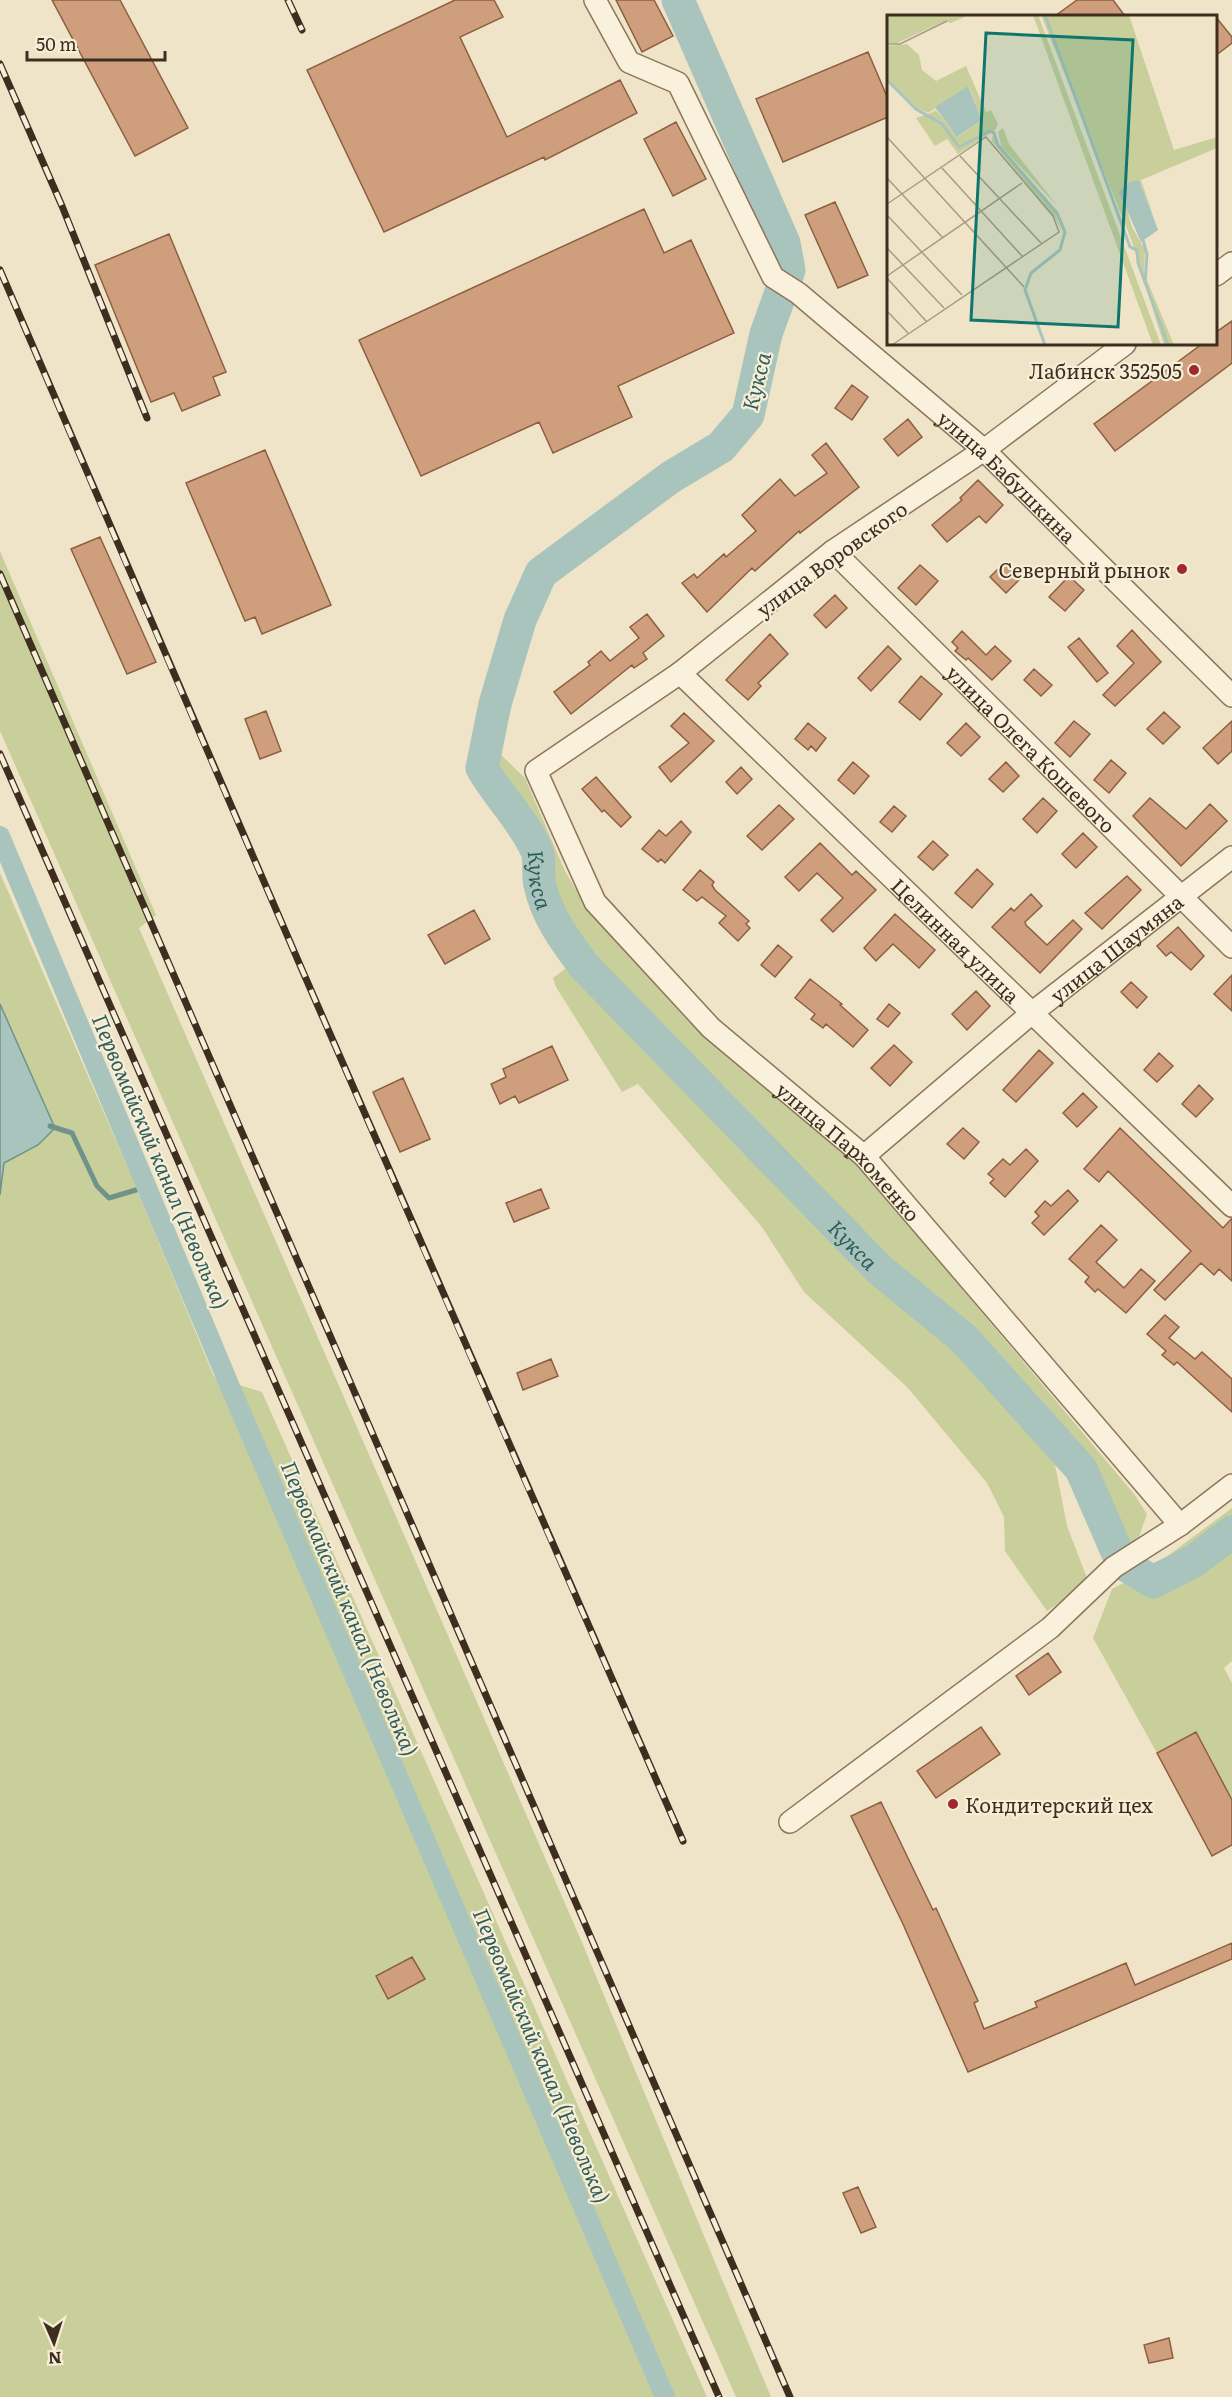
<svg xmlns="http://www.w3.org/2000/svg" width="1232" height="2397" viewBox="0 0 1232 2397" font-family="Literata,serif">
<rect width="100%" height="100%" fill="#f0e4c8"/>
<path fill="#c9cf9b" d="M0,551L156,915L139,928L581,1940L771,2397H736L0,731Z
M498,752L525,778L565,871L581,898L604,929L645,973L753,1073L861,1168L1134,1494L1147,1514L1138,1540L1126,1548L1083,1460L956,1322L876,1256L584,952L550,891L545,851L491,767Z
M0,873L131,1175L214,1377L262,1392L707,2397H0V1195L4,1163L38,1145L55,1128L0,1004Z
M572,964L655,1049L796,1202L870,1271L958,1345L1054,1459L1067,1526L1087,1578L1077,1591L1047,1611L1005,1551L1004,1517L987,1483L908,1388L804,1292L762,1227L638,1084L622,1092L556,987L553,978Z
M1232,1508V1661L1224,1668L1232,1683V1800L1196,1733L1157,1753L1093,1638L1112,1589L1150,1569Z"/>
<path fill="#a9c4bc" stroke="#6f938a" stroke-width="1.5" d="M0,1004L55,1128L38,1145L4,1163L0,1195Z"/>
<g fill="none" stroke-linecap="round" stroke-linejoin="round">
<path stroke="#6f938a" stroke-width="5" d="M50,1126L72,1133L97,1186L109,1198L146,1187"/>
<path stroke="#a9c4bc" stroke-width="20" d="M0,836L231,1389L665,2397"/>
<path stroke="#a9c4bc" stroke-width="33" id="s1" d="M678,0L784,243L789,270L766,334L748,415L721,447L671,477L541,573L520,620L495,704L482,768C498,796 523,820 536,849C541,859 537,874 540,885C547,917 565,940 584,966L880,1270L964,1339L1081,1469L1122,1563L1153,1582L1194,1561L1232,1532"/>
</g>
<path fill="#cf9f7d" stroke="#8d5f41" stroke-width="1.5" d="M52,0H120L188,128L135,156Z
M455,0H494L503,17L460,37L507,137L620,80L637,113L545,160L544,157L384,232L307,70Z
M616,0H654L673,36L642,52Z
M1077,0H1113L1125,16H1055Z
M1215,16L1232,37V43L1215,56Z
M868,52L888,99V117L783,162L756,99Z
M676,122L706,179L673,196L644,139Z
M835,202L868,275L838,288L805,215Z
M644,209L664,253L691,240L734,333L618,386L632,417L553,453L539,422L421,476L359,340Z
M169,234L226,372L213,377L220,395L182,411L174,393L151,402L95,265Z
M1232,321V363L1115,451L1094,424L1202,344H1215V333Z
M852,385L868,397L852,420L835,408Z
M908,419L922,437L898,456L884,439Z
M826,443L859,487L800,533L799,531L755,571L752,568L707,612L682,583L694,574L697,578L724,554L726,557L756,531L742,515L780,479L795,496L827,473L812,455Z
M265,450L331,605L262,634L255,617L245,621L186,483Z
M978,480L1003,505L986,523L979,516L947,542L932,525L962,500L960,498Z
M100,537L156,662L127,674L71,549Z
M1004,563L1020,579L1006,593L990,577Z
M920,565L938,581L916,605L898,588Z
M1069,576L1084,590L1065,611L1049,597Z
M835,595L847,608L826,628L814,615Z
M647,614L664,636L643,653L647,659L634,668L632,665L571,714L554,692L590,665L588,662L601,651L610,661L639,638L630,627Z
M1132,630L1161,662L1115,706L1103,695L1134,663L1117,646Z
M962,631L986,655L995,646L1011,661L992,680L968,658L966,660L955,651L958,648L952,642Z
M770,634L788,654L758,683L761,686L748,700L726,680Z
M1079,638L1108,673L1097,682L1068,647Z
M888,646L901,659L871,691L858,678Z
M1034,669L1052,685L1041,696L1024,680Z
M921,676L942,694L920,720L899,702Z
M266,711L281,751L260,759L245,719Z
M1164,712L1180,727L1163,744L1147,729Z
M684,713L714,741L671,782L659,767L689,743L671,726Z
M1074,721L1090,734L1070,757L1055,743Z
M1232,721V751L1218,764L1203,748Z
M808,723L826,738L816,751L811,746L808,750L795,739Z
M966,723L980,737L961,756L947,743Z
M1111,760L1126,773L1109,793L1094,780Z
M853,762L869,776L854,794L838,780Z
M1006,762L1019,776L1003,792L989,779Z
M741,767L752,779L737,794L726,782Z
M596,777L631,817L621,827L604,810L602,812L582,789Z
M1043,798L1057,811L1037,833L1023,819Z
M1150,798L1186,829L1210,804L1227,821L1181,866L1133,816Z
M779,805L794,819L762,850L747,836Z
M894,806L906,816L892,832L880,822Z
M681,821L691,832L665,863L661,859L658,862L642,849L659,830L666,836Z
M1083,833L1097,847L1076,868L1062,854Z
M933,841L948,855L933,870L918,857Z
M820,843L852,875L856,871L876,890L833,932L821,920L843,898L817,873L799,891L785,877Z
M977,869L993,884L972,908L955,893Z
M700,870L714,882L712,885L715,890L749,921L746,924L750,928L738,941L719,923L726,916L702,897L697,901L683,890Z
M1127,876L1141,890L1102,929L1085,913Z
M1031,894L1042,906L1025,922L1026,925L1047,945L1073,920L1082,929L1040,973L992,927L1011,908L1014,911Z
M474,910L490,939L445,964L428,935Z
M895,914L935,950L919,968L893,944L876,961L864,948Z
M1178,927L1204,956L1191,970L1171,952L1166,956L1157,946Z
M778,945L792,957L775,977L761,965Z
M1232,975V1011L1214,994Z
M810,979L842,1004L840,1005L868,1030L853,1047L826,1024L823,1028L811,1019L815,1014L795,998Z
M1131,982L1147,997L1137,1008L1121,992Z
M976,991L990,1006L967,1030L952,1014Z
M889,1004L900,1013L888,1027L877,1019Z
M894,1045L912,1062L890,1086L871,1068Z
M552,1046L568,1080L519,1103L515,1096L500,1104L491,1084L506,1077L503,1069Z
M1039,1050L1053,1063L1016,1102L1003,1090Z
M1159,1053L1173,1066L1157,1082L1144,1070Z
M403,1078L430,1139L400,1152L373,1092Z
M1199,1085L1213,1099L1196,1117L1182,1104Z
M1083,1093L1097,1107L1077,1127L1063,1113Z
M963,1128L979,1142L964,1159L947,1144Z
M1120,1128L1223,1228L1232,1218V1281L1219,1269L1214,1275L1201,1263L1165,1300L1154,1290L1191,1251L1108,1171L1099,1182L1084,1169Z
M1026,1149L1038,1161L1005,1197L990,1183L994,1179L988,1174L1003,1159L1010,1165Z
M541,1189L549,1208L514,1222L506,1203Z
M1068,1190L1078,1201L1044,1235L1032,1223L1039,1216L1035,1212L1045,1201L1051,1206Z
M1101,1225L1117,1240L1096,1262L1124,1288L1141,1269L1155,1281L1126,1313L1098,1289L1095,1292L1085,1282L1089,1277L1069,1259Z
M1165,1315L1179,1327L1169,1338L1195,1359L1202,1352L1232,1379V1412L1177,1362L1174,1365L1162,1355L1166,1351L1147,1334Z
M551,1359L558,1376L523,1390L517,1373Z
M1048,1653L1061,1672L1029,1695L1016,1676Z
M981,1727L1000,1754L936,1798L917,1771Z
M1196,1732L1232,1800V1845L1212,1856L1157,1753Z
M881,1802L933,1910L936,1908L978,2001L974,2003L984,2029L1037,2007L1035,2002L1126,1963L1135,1985L1232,1943V1959L968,2072L903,1924L851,1816Z
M412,1957L425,1979L388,1999L376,1976Z
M858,2187L876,2227L861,2233L843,2193Z
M1169,2338L1173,2358L1149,2363L1144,2345Z"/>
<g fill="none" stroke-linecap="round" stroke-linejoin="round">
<g stroke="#8d765c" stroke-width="24">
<g id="minor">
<path id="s2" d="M595,0L629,62L678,83L773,277L798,293L984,450L1232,696"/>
<path d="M1216,275L1232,263"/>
<path id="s3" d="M1125,344L984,450L833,551L680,673L536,771L595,902L711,1028L864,1156L1180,1525"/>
<path id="s4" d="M833,551L1232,947"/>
<path id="s5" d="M680,673L1232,1206"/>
<path id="s6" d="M864,1156L1033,1012L1232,857"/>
<path d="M790,1822L1050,1628L1114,1567L1180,1525L1232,1485"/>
</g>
</g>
<use href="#minor" stroke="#faf1dc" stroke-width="21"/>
<g stroke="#3d2e20" stroke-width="7">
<path id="rail" d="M288,0L302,30
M0,64L62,206L147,418
M0,270C225,795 453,1318 683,1841
M0,574L790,2397
M0,754L719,2397"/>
</g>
<use href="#rail" stroke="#f7eed8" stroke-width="4.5" stroke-dasharray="14" stroke-linecap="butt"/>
</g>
<g fill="#9e2a2b" stroke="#f7eed8" stroke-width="2">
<circle cx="1194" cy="370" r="6"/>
<circle cx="1182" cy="569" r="6"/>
<circle cx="953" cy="1804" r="6"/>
</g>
<g text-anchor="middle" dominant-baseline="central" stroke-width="4.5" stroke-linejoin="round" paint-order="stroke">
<g font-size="20" fill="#3d2e20" stroke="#f7eed8" text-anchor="end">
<text x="1182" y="370">Лабинск 352505</text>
<text x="1170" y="569">Северный рынок</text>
<text x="965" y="1804" text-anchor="start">Кондитерский цех</text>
</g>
<g font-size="20" fill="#3d2e20" stroke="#f7eed8">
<text stroke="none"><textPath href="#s2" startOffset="648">улица Бабушкина</textPath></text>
<text transform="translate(831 558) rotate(-36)">улица Воровского</text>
<text stroke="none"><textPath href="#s4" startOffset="280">улица Олега Кошевого</textPath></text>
<text stroke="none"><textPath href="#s5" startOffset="384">Целинная улица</textPath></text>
<text stroke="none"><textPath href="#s6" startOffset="327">улица Шаумяна</textPath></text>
<text stroke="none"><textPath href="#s3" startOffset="1228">улица Пархоменко</textPath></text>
</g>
<g font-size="21" font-style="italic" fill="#2f5d5a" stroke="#f7eed8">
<text transform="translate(755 381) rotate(-76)">Кукса</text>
<text stroke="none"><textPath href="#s1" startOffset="1038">Кукса</textPath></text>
<text transform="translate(162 1161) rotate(67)">Первомайский канал (Неволька)</text>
<text stroke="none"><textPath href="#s1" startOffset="1524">Кукса</textPath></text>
<text transform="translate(351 1608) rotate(67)">Первомайский канал (Неволька)</text>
<text transform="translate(543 2055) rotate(67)">Первомайский канал (Неволька)</text>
</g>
</g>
<g transform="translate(887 15)">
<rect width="330" height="330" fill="#f0e4c8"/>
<path d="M0,0H82L64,8L58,6L10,28H0ZM146,0H151L274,330H266ZM154,0H242L287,135L330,122V133L254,165L271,215L252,165L234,175L245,212L258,235L257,258L287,330H277L244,224ZM20,29L32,40L35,55L49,66L79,51L99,97L104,95L111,109L108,115L71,139L60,124L48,131L29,103L46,97L49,95L71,122L95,105L82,72L41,98L30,93L0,64V31ZM116,113L122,129L171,192L114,131L111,117ZM106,120L111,131L167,195L176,219L169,205L105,126Z" fill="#c9cf9b"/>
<path d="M81,71L95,105L70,122L48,92ZM252,165L271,215L254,227L232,177L242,167Z" fill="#a9c4bc"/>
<path fill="none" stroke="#a9c4bc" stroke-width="3" d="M158,0L243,232L250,235L251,248L281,330M0,65L29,94L55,109L72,132L103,116L107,118L111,130L170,198L178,217L173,235L144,258L138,275L158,330M256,225L260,239L258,269"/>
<path fill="none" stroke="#a89b85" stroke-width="1.5" d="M0,29H13L60,6M0,122L137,272M73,141L154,228M55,153L135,241M0,163L56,223M0,189L99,122L166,201L172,217L5,330M0,200L75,280M0,233L57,293M0,261L135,168M0,263L39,306M0,296L21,318"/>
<path fill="#0f766e" fill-opacity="0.15" stroke="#0f766e" stroke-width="3" d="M99,18L246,25L231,312L84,305Z"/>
<rect width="330" height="330" fill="none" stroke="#3d2e20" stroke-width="3"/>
</g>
<g transform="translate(54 2343) rotate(177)" stroke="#f7eed8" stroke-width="4.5" paint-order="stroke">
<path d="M0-4.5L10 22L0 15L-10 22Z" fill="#3d2e20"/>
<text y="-9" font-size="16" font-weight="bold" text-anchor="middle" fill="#3d2e20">N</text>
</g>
<path d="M27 51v9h138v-9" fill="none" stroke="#3d2e20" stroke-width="3"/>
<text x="36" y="51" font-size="18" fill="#3d2e20" stroke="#f7eed8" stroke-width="4.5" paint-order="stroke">50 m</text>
</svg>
